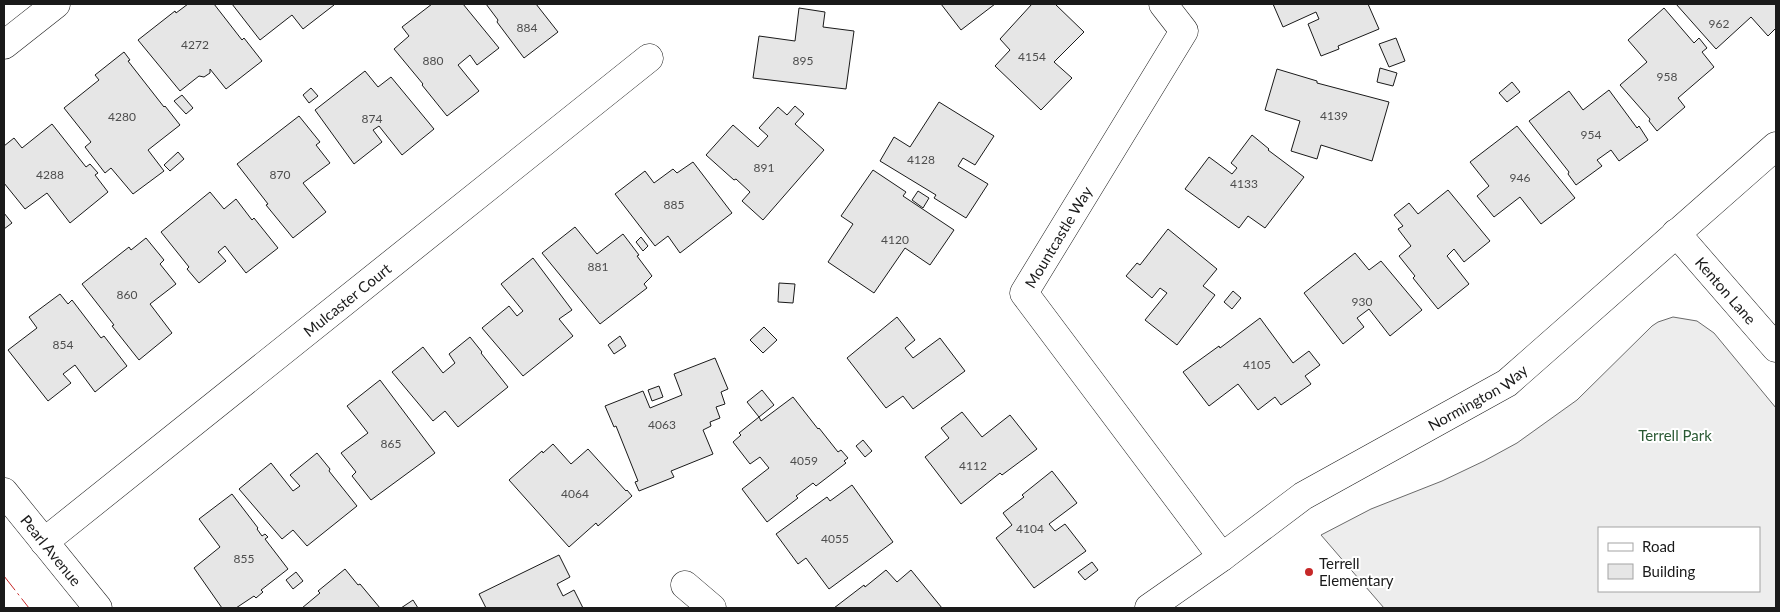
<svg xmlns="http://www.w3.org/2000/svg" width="1780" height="612" viewBox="0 0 1780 612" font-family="Lato,sans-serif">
<rect width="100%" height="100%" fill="#fff"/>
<path fill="#ededed" stroke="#6a6a6a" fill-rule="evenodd" d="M1673,317L1697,321L1714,333L1776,408V608H1384L1321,535L1371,509L1442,481L1484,461L1517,443L1577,400L1652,326L1658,322ZM1599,528H1759V591H1599Z"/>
<path fill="#e6e6e6" stroke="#1a1a1a" d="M188,4H214L242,40L244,38L262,61L226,89L210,69V73L204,77L199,76L180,91L138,40L175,11L176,13Z
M232,4H333L334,5L303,29L292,15L260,40Z
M432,4H463L499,48L477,65L470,55L458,65L479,91L447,116L422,85L423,84L394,49L409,36L402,27Z
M486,4H536L558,32L524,58L497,22L498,20Z
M941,4H995L961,30Z
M1032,4H1055L1084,32L1054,62L1072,78L1041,110L995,66L1010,50L1000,39Z
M1273,4H1368L1379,29L1338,46L1339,49L1321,56L1308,24L1319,19L1316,12L1283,27Z
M1676,4H1776V28L1768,36L1751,17L1716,49Z
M799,8L825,12L823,27L854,31L846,89L753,78L759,36L795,41Z
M1664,8L1694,43L1699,38L1707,48L1702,52L1714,67L1678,98L1685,107L1657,131L1649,121L1650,119L1620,85L1647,62L1628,40Z
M1396,38L1405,61L1389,67L1379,44Z
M124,52L130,60L128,61L164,107L165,106L180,125L148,150L164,171L133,194L111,168L105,173L85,147L91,142L64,108L99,80L95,75Z
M1380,68L1397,73L1393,86L1377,82Z
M1277,69L1317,81V83L1389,102L1372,161L1321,145L1317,159L1291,151L1300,121L1265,110Z
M365,71L378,87L391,77L434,129L402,155L379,126L373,130L382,142L354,164L315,110Z
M1512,82L1520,92L1507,102L1499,93Z
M311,88L318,96L309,103L303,95Z
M1609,90L1637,128L1639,126L1648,140L1619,161L1611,150L1597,160L1602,166L1576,185L1568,174L1569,172L1529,121L1569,91L1583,110Z
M182,95L193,108L186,114L174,101Z
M939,102L994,136L975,165L963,158L958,166L988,184L966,218L934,198L936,195L880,161L894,137L910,147Z
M795,106L804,114L795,124L824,150L763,220L742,201L750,192L736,179L734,180L706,155L733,125L758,147L768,136L759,128L778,107L787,115Z
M299,116L320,142L316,145L330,163L303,183L326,212L293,238L266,205L268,204L237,164Z
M52,124L86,167L90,164L98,173L95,175L108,192L70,223L47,193L25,209L4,183V146L14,138L22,148Z
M1517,126L1575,198L1541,224L1520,197L1494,217L1477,196L1489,186L1470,162Z
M1252,135L1269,149L1268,150L1304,177L1265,228L1248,216L1239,228L1185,189L1209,157L1232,174L1237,168L1231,163Z
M178,152L184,159L170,171L164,165Z
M693,162L732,213L680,253L668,236L655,246L615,194L645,171L654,183L673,169L677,173Z
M873,170L906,192L903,196L954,230L930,265L905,248L874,293L828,262L853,224L841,216Z
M1448,190L1490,241L1464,262L1454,249L1447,256L1469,284L1438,309L1413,278L1415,276L1399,256L1411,246L1398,229L1403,226L1394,215L1409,203L1418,214Z
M918,191L929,198L923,208L912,200Z
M210,192L224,209L236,199L252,220L254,218L278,248L246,273L225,246L218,252L226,261L199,283L187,269L189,267L161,232Z
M4,213L12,223L4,229Z
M575,227L597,254L623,234L639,255L637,256L652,276L644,284L647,288L600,324L542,253Z
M1168,229L1217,269L1203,286L1215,295L1177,345L1145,320L1167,293L1160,288L1152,298L1126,276L1137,263L1140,265Z
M641,237L648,246L643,251L636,242Z
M146,238L164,260L160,264L176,284L150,304L172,333L139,360L112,326L114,325L82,284L129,247L131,250Z
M1355,253L1369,270L1381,261L1422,310L1390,336L1369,309L1357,318L1364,327L1343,344L1304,293Z
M533,258L572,310L559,319L573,336L523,376L482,328L509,306L517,316L523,311L501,284Z
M779,283L795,284L793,303L778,302Z
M1233,291L1241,298L1232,309L1224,302Z
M60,294L68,304L72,300L101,338L104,336L127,366L95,392L75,365L63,374L71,383L48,401L8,350L37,328L29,317Z
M897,317L915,340L905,348L913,358L940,338L965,371L913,409L903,396L886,408L847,358Z
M1260,318L1293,363L1309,351L1320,365L1305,376L1311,384L1281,405L1275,397L1258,410L1238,384L1209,406L1183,372L1219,346L1220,348Z
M764,327L777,340L763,353L750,340Z
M620,336L626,346L614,354L608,345Z
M470,337L482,352L481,353L508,387L458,427L445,411L433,421L392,372L423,347L443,373L455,363L449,354Z
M715,358L728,389L721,392L725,404L716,407L720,418L710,422L711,426L703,430L713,454L671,471L674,477L639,491L635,482L638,481L616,426L614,427L605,406L643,391L650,408L682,395L674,374Z
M380,380L435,453L371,500L352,476L356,472L341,453L368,433L347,406Z
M659,386L663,397L652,401L648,390Z
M762,390L774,405L759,417L747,402Z
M793,397L818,429L819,428L838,452L841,450L848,458L844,461L846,463L816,486L813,483L796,496L798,498L767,522L742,489L769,468L760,457L750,464L733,442L741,435L739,433L759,417L761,421Z
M962,412L982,437L1010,415L1037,449L1002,475L1000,473L961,504L925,457L949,438L941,428Z
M863,440L872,451L865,457L856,446Z
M553,444L571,464L588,449L626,491L627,490L632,496L598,526L596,523L569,547L509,480L542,451L543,453Z
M317,453L330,469L329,471L357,506L307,546L293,530L282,539L239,489L271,463L293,491L300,486L290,475Z
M1052,471L1077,503L1049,524L1055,531L1065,524L1086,551L1034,588L996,538L1012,525L1003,513L1024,497L1022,495Z
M852,485L893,542L829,589L806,558L798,564L776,534L827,497L830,501Z
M232,494L258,528L257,529L262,536L265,534L268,537L265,539L288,569L261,590L263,592L256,598L254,596L236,608H222L194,568L220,547L199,519Z
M559,555L570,577L557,584L563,596L574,590L583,608H486L479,594Z
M1092,562L1098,570L1085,580L1078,572Z
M345,569L358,585L360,584L380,608H302L320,593L318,591Z
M886,570L897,582L911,570L942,608H834L864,585L865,587Z
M296,572L303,581L293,589L286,580Z
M413,600L418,608H401Z"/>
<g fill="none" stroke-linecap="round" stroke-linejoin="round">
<g stroke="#1a1a1a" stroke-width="29">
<g id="minor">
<path d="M1163,4L1184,31L1024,293L1222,557"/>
<path d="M4,45L56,4"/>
<path id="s1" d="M1676,233L1776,348"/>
<path id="s2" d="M44,542L649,58"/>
<path d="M685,585L712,608"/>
<path id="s3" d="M1149,608L1222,557L1303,496L1507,383L1776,146"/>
</g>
</g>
<g stroke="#1a1a1a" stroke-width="29">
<g id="tertiary">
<path id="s4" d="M4,492L98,608"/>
</g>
</g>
<use href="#minor" stroke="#fff" stroke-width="28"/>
<use href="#tertiary" stroke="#fff" stroke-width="28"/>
<path stroke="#c62828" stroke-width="1" stroke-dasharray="18 4 2.5 4" stroke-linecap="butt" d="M4,576L29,608"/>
</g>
<circle fill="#c62828" stroke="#fff" stroke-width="2" cx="1309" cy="572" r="5"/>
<g text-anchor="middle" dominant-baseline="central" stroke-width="4" stroke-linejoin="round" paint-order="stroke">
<g font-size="12" fill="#4d4d4d">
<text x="1719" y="23">962</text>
<text x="527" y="27">884</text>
<text x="195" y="44">4272</text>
<text x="1032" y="56">4154</text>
<text x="433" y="60">880</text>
<text x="803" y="60">895</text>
<text x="1667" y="76">958</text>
<text x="1334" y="115">4139</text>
<text x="122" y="116">4280</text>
<text x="372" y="118">874</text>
<text x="1591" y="134">954</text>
<text x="921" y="159">4128</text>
<text x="764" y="167">891</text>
<text x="50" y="174">4288</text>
<text x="280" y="174">870</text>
<text x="1520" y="177">946</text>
<text x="1244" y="183">4133</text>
<text x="674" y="204">885</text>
<text x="895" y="239">4120</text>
<text x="598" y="266">881</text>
<text x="127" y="294">860</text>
<text x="1362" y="301">930</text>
<text x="63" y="344">854</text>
<text x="1257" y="364">4105</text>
<text x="662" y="424">4063</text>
<text x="391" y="443">865</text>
<text x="804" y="460">4059</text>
<text x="973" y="465">4112</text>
<text x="575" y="493">4064</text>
<text x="1030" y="528">4104</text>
<text x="835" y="538">4055</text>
<text x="244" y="558">855</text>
</g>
<g font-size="15" fill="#1a1a1a" stroke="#fff">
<text transform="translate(1058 237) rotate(-59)">Mountcastle Way</text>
<text stroke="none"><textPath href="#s1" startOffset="76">Kenton Lane</textPath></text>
<text stroke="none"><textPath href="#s2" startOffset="388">Mulcaster Court</textPath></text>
<text stroke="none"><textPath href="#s3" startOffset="391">Normington Way</textPath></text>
<text stroke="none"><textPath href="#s4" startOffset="75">Pearl Avenue</textPath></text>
</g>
<g font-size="15" fill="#2b5a34" stroke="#fff">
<text x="1675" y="435">Terrell Park</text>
</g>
<g font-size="15" fill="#1a1a1a" stroke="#fff" text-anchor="start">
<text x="1319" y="563">Terrell<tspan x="1319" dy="17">Elementary</tspan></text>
</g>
</g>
<rect width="1780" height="612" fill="none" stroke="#1a1a1a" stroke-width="10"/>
<rect x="1598" y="527" width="162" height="65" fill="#ffffff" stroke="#a3a3a3"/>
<rect x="1608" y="543" width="25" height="8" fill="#ffffff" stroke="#a3a3a3"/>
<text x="1642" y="552" font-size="15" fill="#1a1a1a">Road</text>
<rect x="1608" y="564" width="25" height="15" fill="#e6e6e6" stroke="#a3a3a3"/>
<text x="1642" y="577" font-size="15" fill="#1a1a1a">Building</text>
</svg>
